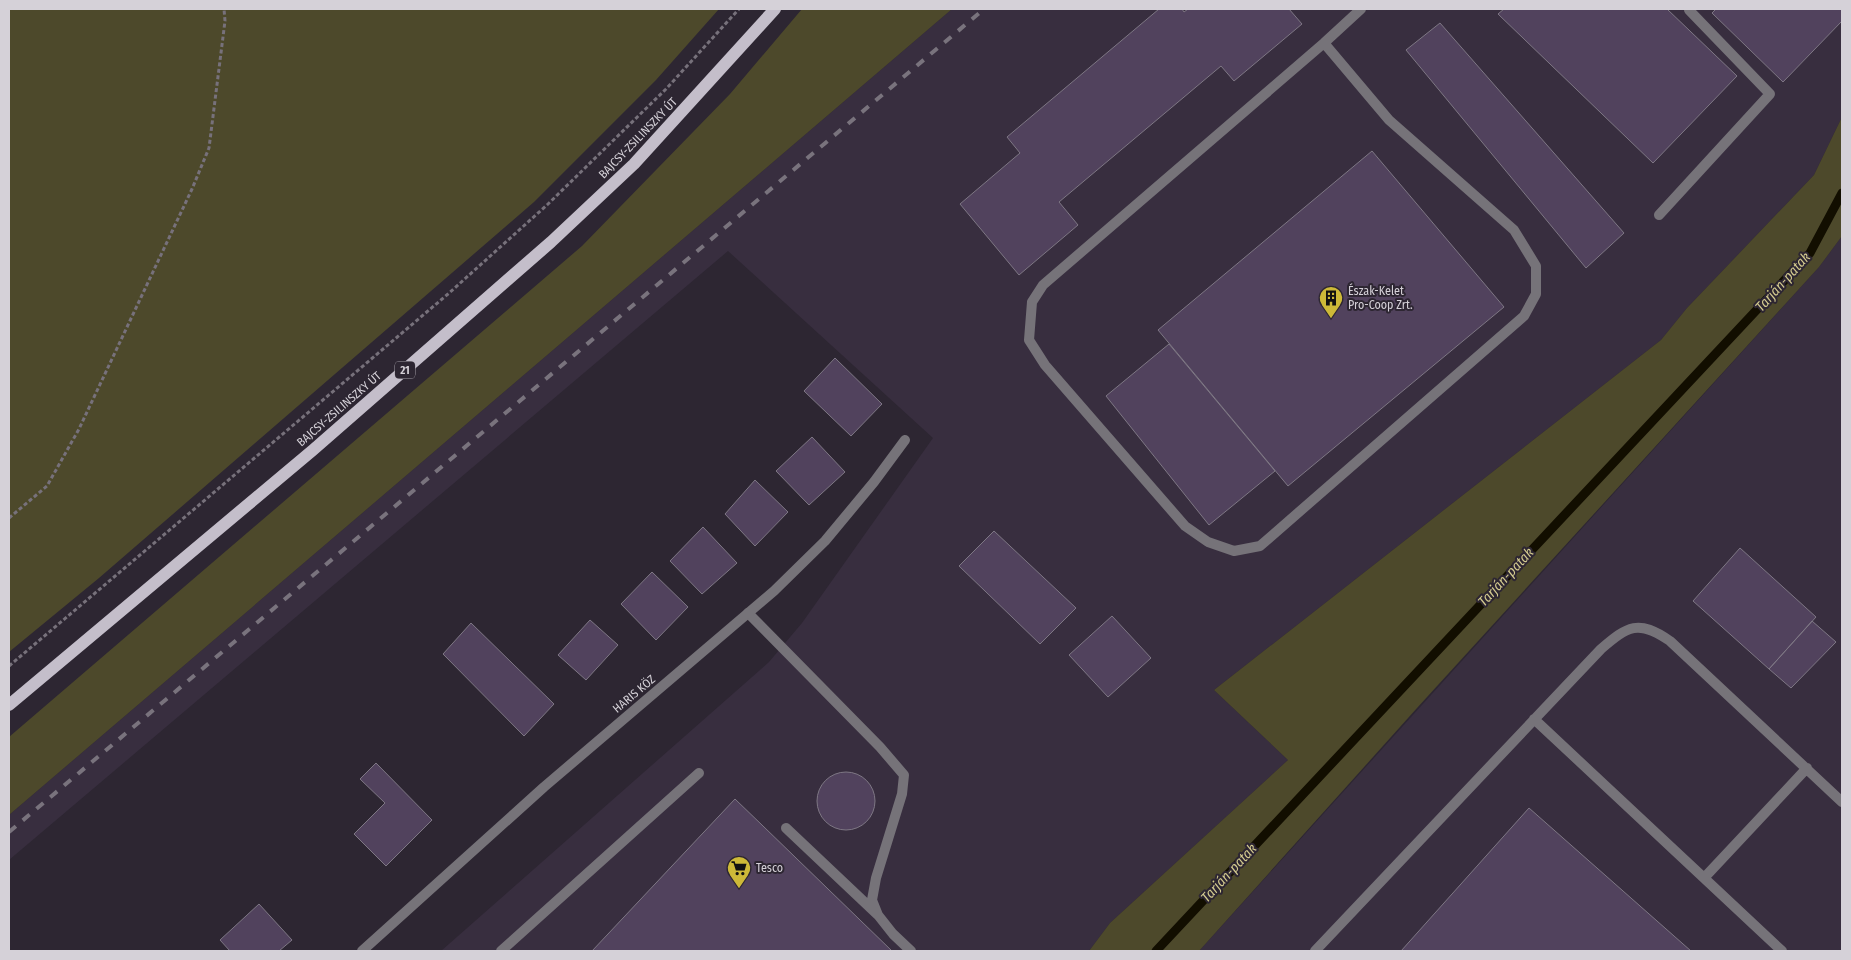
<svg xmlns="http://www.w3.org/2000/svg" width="1851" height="960" viewBox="0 0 1851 960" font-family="'Fira Sans Condensed',sans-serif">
<rect width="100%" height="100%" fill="#2d2632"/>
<path fill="#382e3f" d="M952,9H1842V117L1814,175L1687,308L1661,340L1214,690L1288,760L1110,923L1089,951H441L769,662L802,623L933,438L728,251L9,860V815Z
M1842,236V951H1199L1819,267Z"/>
<path fill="#4d492b" d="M9,9H719L656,80L534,202L99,578L9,652Z
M802,9H952L9,815V737L582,246L730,94Z
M1842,117V236L1819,267L1417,708L1199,951H1089L1110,923L1288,760L1214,690L1661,340L1687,308L1814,175Z"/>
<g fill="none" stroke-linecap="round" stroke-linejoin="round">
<path stroke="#120e00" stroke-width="9" d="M1156,951L1810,253L1842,193"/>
</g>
<path fill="#51425d" stroke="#7e7784" d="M1159,9H1182L1184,12L1188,9H1289L1302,24L1234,81L1221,66L1059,202L1078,225L1019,275L960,204L1020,153L1007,137Z
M1504,9H1667L1737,76L1653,163L1498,14Z
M1716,9H1842V21L1783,82L1712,13Z
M1440,23L1624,233L1586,268L1406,50Z
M1372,151L1504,307L1288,486L1158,330Z
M1169,344L1275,471L1209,525L1106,396Z
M835,358L882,404L851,436L804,391Z
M812,437L845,472L809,505L776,471Z
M755,480L788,512L755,546L725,514Z
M703,527L737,563L702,594L670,561Z
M994,531L1076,608L1040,644L959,566Z
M1740,548L1816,617L1769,669L1693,601Z
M652,572L688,607L656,640L621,604Z
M1112,616L1151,658L1108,697L1069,655Z
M590,620L618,645L586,680L558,655Z
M1812,621L1836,642L1791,688L1769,669Z
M471,623L554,704L524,736L443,654Z
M376,763L432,820L386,866L354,834L385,803L360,779Z
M817 801a29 29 0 1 1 58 0a29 29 0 1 1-58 0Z
M735,799L763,826L892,951H592Z
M1529,808L1691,951H1401Z
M259,904L292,940L279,951H230L220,940Z"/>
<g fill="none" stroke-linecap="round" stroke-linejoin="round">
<path stroke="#77717b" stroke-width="3" stroke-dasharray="4 2.5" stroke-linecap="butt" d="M9,518L47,486L79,429L192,189L209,148L225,21L224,9
M9,666L448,294L547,205L666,89L739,9"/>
<path stroke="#767379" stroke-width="10" d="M1324,43L1389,120L1514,230L1536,266V294L1524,316L1260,546L1234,551L1208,542L1185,526L1045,365L1029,340L1032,302L1043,285L1324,43L1361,9
M1659,215L1770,94L1689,10
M748,613L880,747L904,775L902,794L876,878L872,900L878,915
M1534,719L1704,878L1807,768
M786,828L878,915L893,934L911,951
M1704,878L1782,951
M501,951L699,773
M1315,951L1601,649C1628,626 1638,619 1670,641L1842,802"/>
<path stroke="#767379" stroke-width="10" d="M362,951L544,787L774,591L825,541L874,482L905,440"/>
<path stroke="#c4beca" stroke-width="12" d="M9,705L313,450L551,242L634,164L775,9"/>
<path stroke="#79737d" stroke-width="4" stroke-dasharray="9 9" stroke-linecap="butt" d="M9,832L984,9"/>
</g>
<defs>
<g id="building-pin" transform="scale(1.25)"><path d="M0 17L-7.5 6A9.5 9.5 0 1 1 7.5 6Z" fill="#cdb938" stroke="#2d2632"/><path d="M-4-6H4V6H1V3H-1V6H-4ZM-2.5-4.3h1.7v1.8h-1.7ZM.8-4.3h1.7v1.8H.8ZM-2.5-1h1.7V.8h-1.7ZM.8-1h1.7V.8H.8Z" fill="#111"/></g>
<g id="supermarket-pin" transform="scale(1.25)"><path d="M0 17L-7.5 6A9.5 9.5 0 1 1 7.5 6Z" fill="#cdb938" stroke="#2d2632"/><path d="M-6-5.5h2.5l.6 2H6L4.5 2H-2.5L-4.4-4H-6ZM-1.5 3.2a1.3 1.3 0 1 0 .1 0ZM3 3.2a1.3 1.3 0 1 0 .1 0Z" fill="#111"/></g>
</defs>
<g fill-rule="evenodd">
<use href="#building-pin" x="1331" y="298"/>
<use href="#supermarket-pin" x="739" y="868"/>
</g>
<g text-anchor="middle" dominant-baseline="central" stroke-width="4" stroke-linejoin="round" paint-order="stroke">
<rect fill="#2d2632" stroke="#a39ea6" stroke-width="1" x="395" y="361.5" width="20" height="17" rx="4"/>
<g font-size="11" font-weight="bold" fill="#d5d1d8">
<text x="405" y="370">21</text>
</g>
<g font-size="12" fill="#d5d1d8" stroke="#2d2632">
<text transform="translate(638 138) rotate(-46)">BAJCSY-ZSILINSZKY ÚT</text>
<text transform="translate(339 409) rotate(-41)">BAJCSY-ZSILINSZKY ÚT</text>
<text transform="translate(634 694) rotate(-40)">HARIS KÖZ</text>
</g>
<g font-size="12" fill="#d5d1d8" stroke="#2d2632" text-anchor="start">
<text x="1348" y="291">Észak-Kelet<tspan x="1348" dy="14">Pro-Coop Zrt.</tspan></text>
<text x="756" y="868">Tesco</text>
</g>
<g font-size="14" font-style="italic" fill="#d4cb8f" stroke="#2d2632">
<text transform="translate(1783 282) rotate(-48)">Tarján-patak</text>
<text transform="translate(1506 577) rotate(-47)">Tarján-patak</text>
<text transform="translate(1229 873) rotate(-47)">Tarján-patak</text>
</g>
</g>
<rect width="1851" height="960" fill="none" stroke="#d5d1d8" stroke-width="20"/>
</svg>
